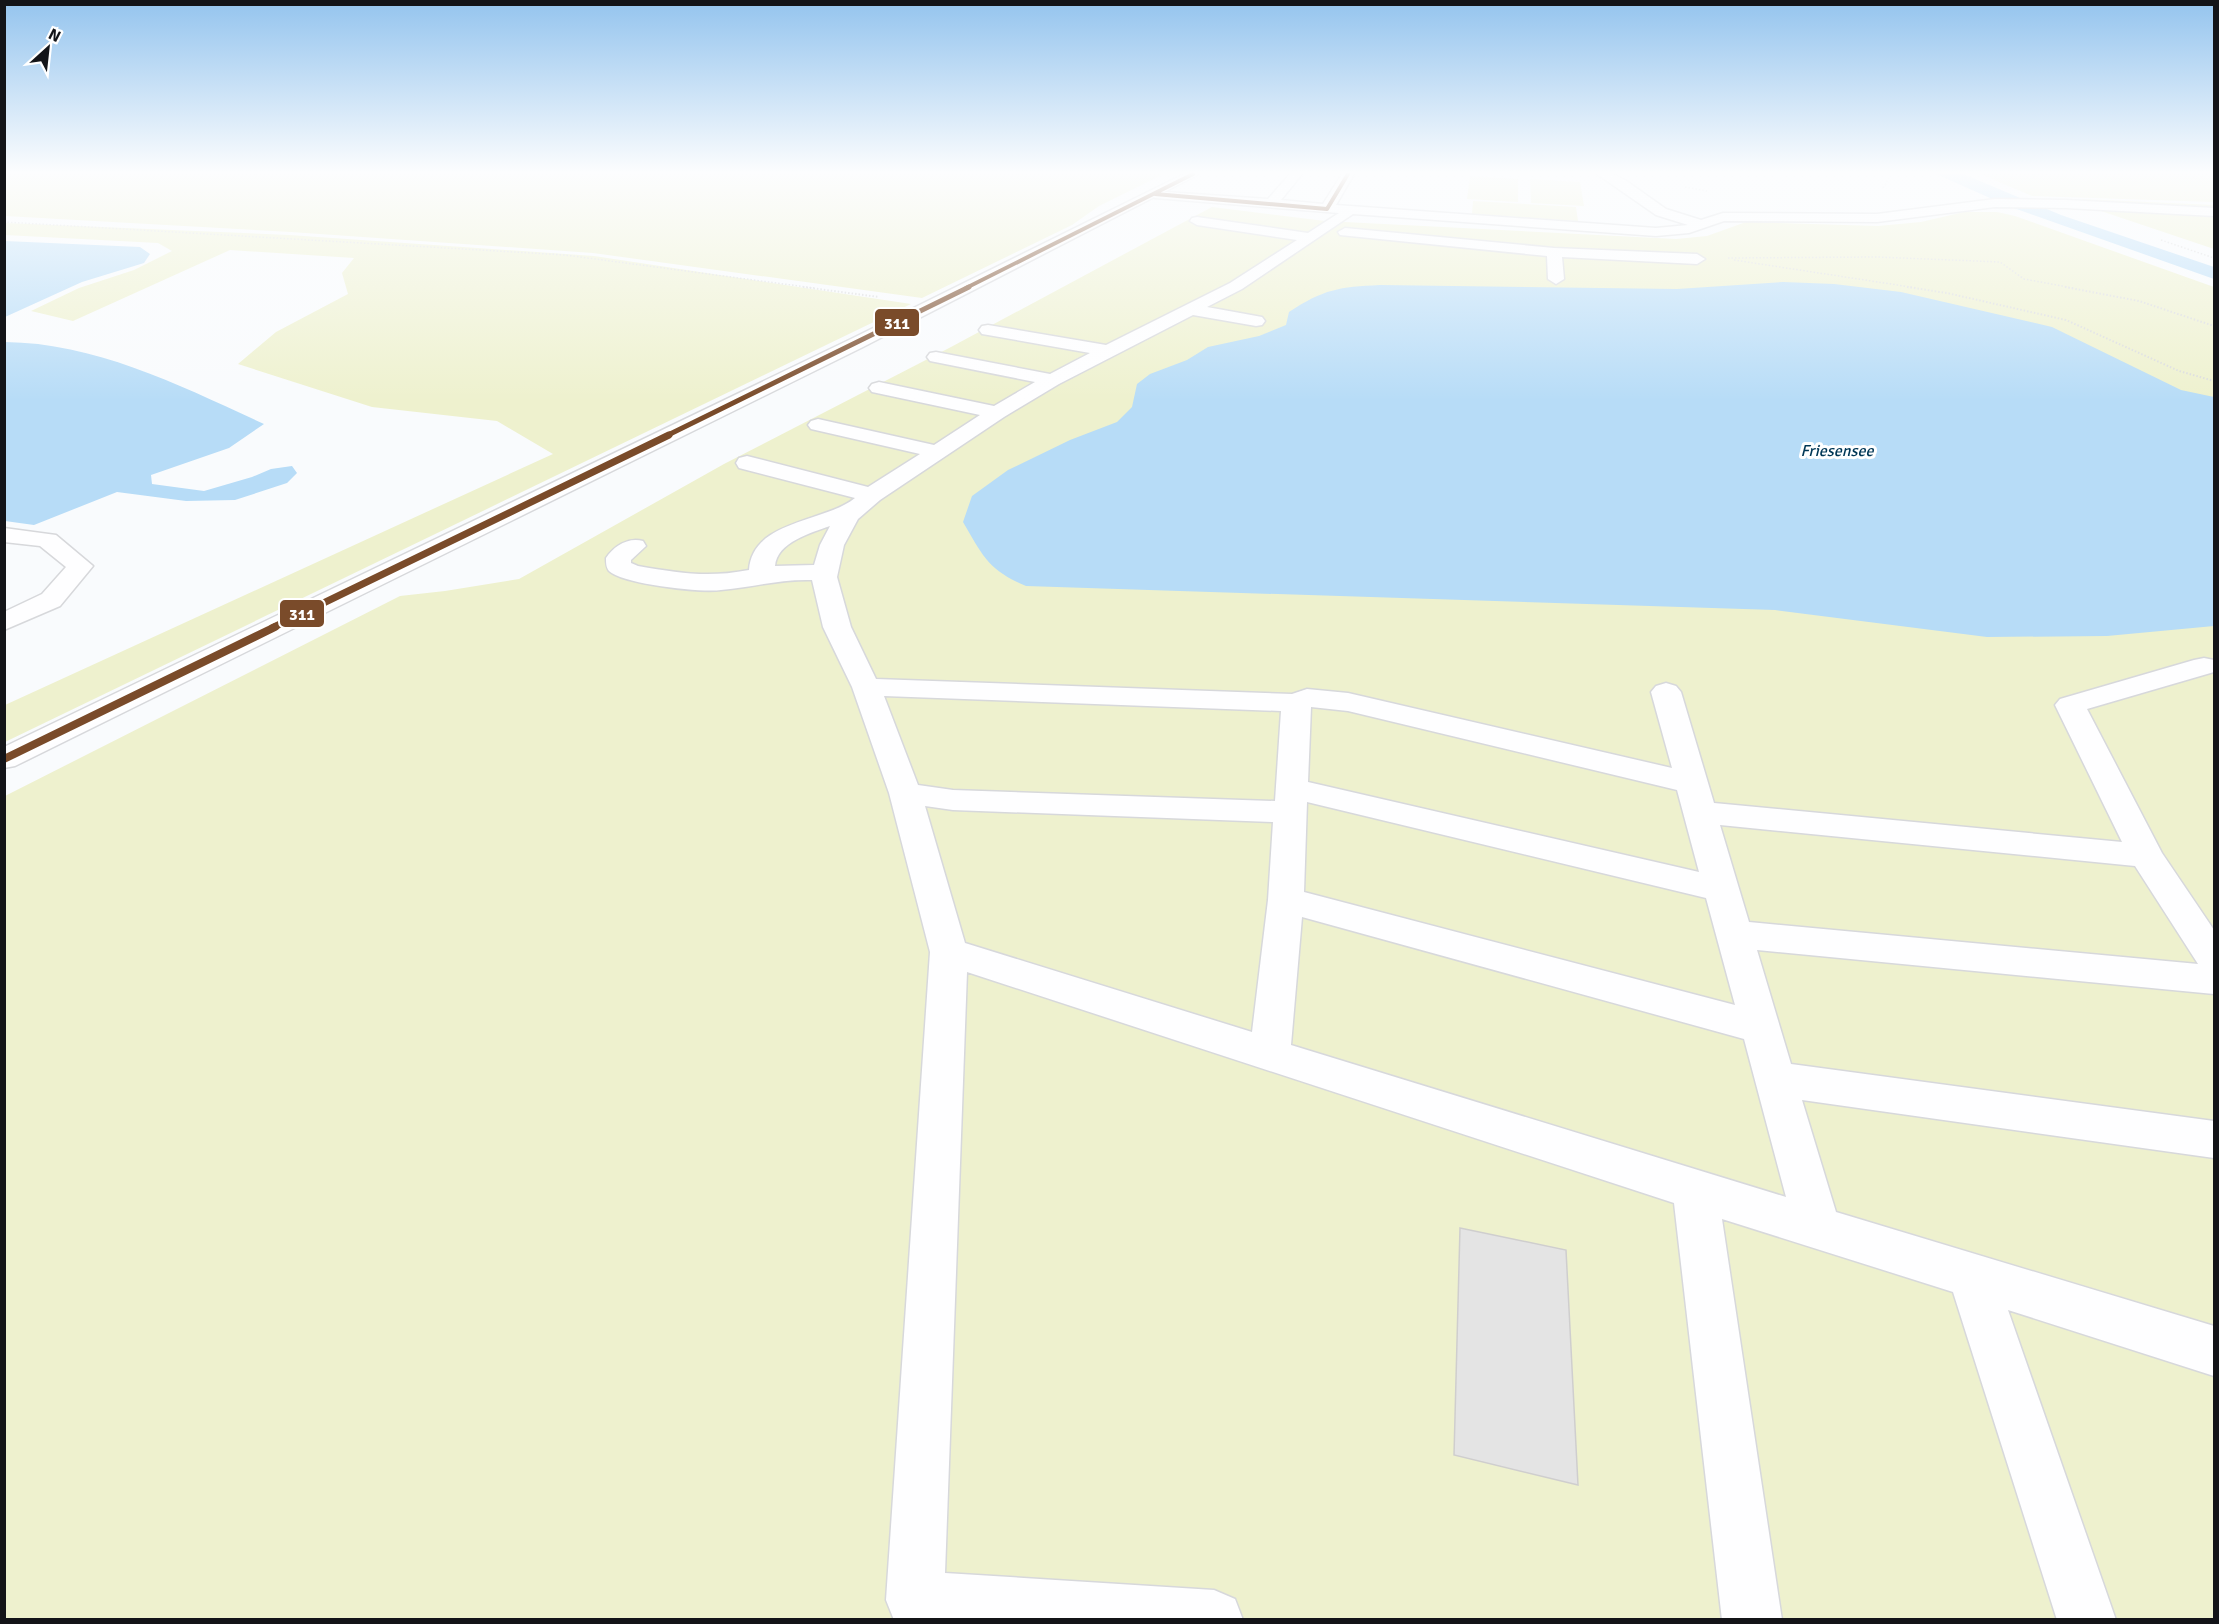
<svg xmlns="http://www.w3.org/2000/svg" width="2219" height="1624" viewBox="0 0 2219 1624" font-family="Signika,sans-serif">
<rect width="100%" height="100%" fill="#f9fbfd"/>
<path fill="#eef1ce" d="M4,174H1164L1099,206L1072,225L922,298L593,253L291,232L5,216Z
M1980,174H2214V202L2032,196Z
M1470,176L1518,179V202L1467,199Z
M1530,179L1580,182L1584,206L1531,203Z
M2081,199L2214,205V249L2098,210Z
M1473,201L1576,207L1578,221L1472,214Z
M1212,207L1325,221L1676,239L1707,236L1746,222L1878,226L1921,222L1964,212H1997L2015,216L2214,287V1619L5,1620V796L400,596L445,591L519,579L724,464L951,347Z
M5,223L289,235L594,256L911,304L5,742V705L553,454L497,421L372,407L238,364L276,332L348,294L342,273L354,258L230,250L73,321L31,311L79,288L134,270L172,251L158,243L5,235Z"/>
<path fill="#b7dcf7" d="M1936,174H1963L2061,215L2214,267V279L2008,206Z
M5,241L140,247L150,254L144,263L82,282L5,317Z
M1783,282L1834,284L1901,292L2052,327L2181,390L2214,397V626L2107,636L1987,637L1775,610L1026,586C988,570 983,556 963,522L972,496L1008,470L1070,440L1117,422L1132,407L1137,384L1150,374L1187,360L1208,347L1259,336L1286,325L1289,312C1324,289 1339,287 1380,285L1677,289Z
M5,342C97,343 181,386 264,424L229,448L151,475L152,484L204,491L252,477L271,469L292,466L297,473L287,483L235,500L186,501L117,492L34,525L5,521Z"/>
<path fill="#e4e4e4" stroke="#cfcece" stroke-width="1.5" d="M1460,1228L1566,1250L1578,1485L1454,1455Z"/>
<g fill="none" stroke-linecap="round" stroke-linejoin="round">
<g stroke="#d7d8db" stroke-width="3">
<path id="minor" d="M1290,174H1302L1281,200L1323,204L1342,174H1354L1336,205L1656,228L1688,225L1656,215L1597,174H1612L1625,180L1666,209L1701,220L1723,213L1877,214L1995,199L2066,200L2214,208V216L2066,208L1995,207L1877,222L1724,221L1689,233L1656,236L1353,214L1242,289L1207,307L1262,317L1265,321L1262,325L1256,326L1193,315L1059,384L1004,417L880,500L858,519L844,545L837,577L851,627L876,679L1292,694L1307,689L1348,693L1672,768L1651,692L1656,686L1666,683L1676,686L1681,692L1714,803L2122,842L2055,705L2060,699L2194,660L2204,658L2214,660V672L2087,709L2162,853L2214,930V994L1757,950L1791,1064L2214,1121V1158L1802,1100L1836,1212L2214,1326V1376L2008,1310L2116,1620H2057L1953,1292L1722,1219L1782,1620H1722L1674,1203L967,972L945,1573L1214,1590L1235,1599L1243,1620H894L886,1600L930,952L889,793L852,687L823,627L812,580C779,579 754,587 721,590C702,593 622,584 609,571C606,567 606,563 606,558C614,546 628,537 643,541L646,546L631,560V563L638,566C680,573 707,578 749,570C752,520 826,522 855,498L739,468L736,463L739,458L747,456L868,487L920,454L811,429L808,425L811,421L818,419L934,445L980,415L872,392L869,388L872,384L879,382L994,406L1035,382L930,361L927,357L930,353L936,352L1050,374L1090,353L988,335L982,334L979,330L982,326L988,325L1106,345L1230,283L1297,240L1197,225L1190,221L1192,218L1197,217L1308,233L1339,213L1155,198L1149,194L1150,191L1268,199ZM830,526L820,545L814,565L775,566C777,542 811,533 830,526ZM884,696L1281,711L1275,801L953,790L918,785ZM1311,707L1348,711L1677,790L1699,872L1308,782ZM1307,802L1706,898L1735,1005L1304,892ZM925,806L953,810L1273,822L1268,900L1252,1032L965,943ZM1720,825L2135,866L2198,964L1749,922ZM1302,917L1744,1039L1786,1197L1291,1045Z
M1345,228L1554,248L1697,254L1705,259L1697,264L1562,257L1564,279L1556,284L1548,279L1547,256L1340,235L1338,232Z
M4,528L56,535L93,566L60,606L4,630V612L42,594L66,567L40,546L4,542Z"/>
</g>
<g stroke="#d7d8db" stroke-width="3">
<path id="major" d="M1184,174H1199L863,347L15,766L4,768V747L851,339Z"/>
</g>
<path stroke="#dbdcdd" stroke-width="1.5" stroke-dasharray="1.5 2" stroke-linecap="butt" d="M1685,187L1707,191
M1883,188L1892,174
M4,222L565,255L814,288
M2161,240L2214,258
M1728,258L1877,257L2000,262L2024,279L2073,288
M1734,260L1917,288"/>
<path stroke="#dbdcdd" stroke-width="2" stroke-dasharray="1.5 2" stroke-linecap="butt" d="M803,287L879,297
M1907,287L1947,293L2066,320L2179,371L2214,381
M2065,287L2139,301L2214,326"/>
<use href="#minor" fill="#fefeff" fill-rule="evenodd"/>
<use href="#major" fill="#fefeff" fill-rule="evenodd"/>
<g stroke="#fff" stroke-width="6">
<path id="bus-1-far3" d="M1155,194L1327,209L1348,174
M966,288L1193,174"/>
</g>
<g stroke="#fff" stroke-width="8">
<path id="bus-1-far2" d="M666,436L969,287"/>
</g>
<g stroke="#fff" stroke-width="10">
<path id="bus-1-far1" d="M272,628L669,435"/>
</g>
<g stroke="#fff" stroke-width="13">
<path id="bus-1" d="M4,759L275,627"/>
</g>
<use href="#bus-1-far3" stroke="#7a4b2a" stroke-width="4"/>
<use href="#bus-1-far2" stroke="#7a4b2a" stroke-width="5"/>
<use href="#bus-1-far1" stroke="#7a4b2a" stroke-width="7"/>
<use href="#bus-1" stroke="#7a4b2a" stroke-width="8"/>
</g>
<linearGradient id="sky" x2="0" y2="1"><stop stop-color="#94c4ee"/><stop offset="0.43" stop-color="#fcfdfe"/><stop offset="1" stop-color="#fcfdfe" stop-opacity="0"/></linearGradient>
<rect width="2219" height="401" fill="url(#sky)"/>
<g text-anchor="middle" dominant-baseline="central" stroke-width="6" stroke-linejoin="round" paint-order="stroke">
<g font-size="16" font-style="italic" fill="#003756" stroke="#fff">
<text x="1837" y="451">Friesensee</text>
</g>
</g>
<g stroke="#fff" stroke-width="2">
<rect x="874" y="308" width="46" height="29" rx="6" fill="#7a4b2a"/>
<rect x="279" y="599" width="46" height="29" rx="6" fill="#7a4b2a"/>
</g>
<g font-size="16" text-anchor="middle" font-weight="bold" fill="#fff">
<text x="897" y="329">311</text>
<text x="302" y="620">311</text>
</g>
<rect width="2219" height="1624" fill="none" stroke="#131418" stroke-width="12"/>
<g transform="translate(48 48) rotate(27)" stroke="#ffffff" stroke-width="4.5" paint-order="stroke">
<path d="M0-4.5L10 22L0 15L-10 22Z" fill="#131418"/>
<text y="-9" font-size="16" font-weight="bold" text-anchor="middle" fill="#131418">N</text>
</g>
</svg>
